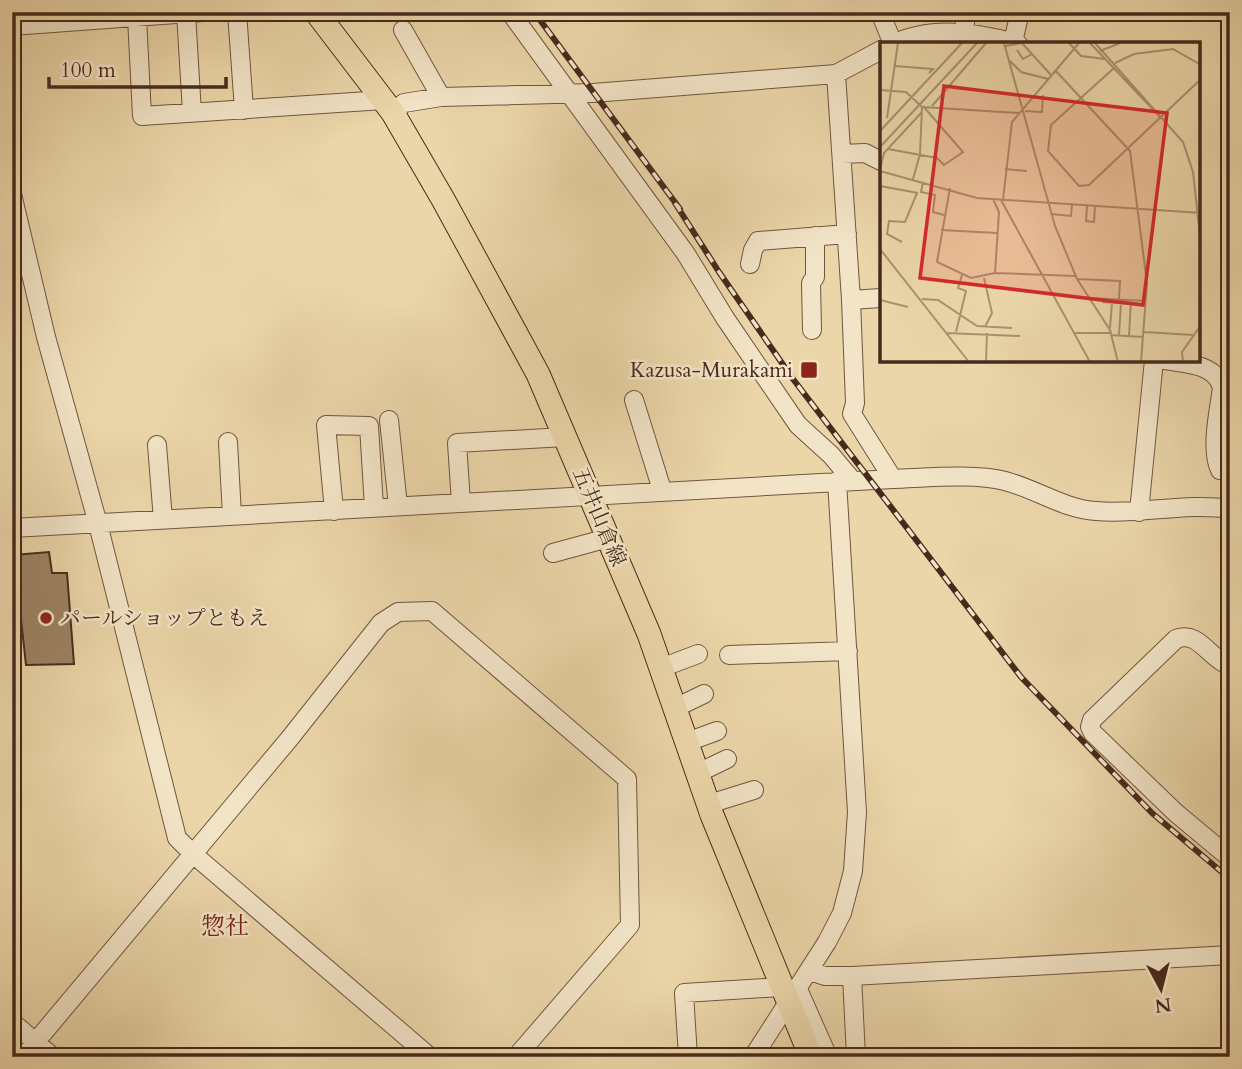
<svg xmlns="http://www.w3.org/2000/svg" width="1242" height="1069" viewBox="0 0 1242 1069" font-family="Cardo,'Noto Serif JP',serif">
<rect width="100%" height="100%" fill="#ebd6a9"/>
<filter id="stains"><feTurbulence type="fractalNoise" baseFrequency=".00286" numOctaves="4"/><feColorMatrix values="0 0 0 0 .2 0 0 0 0 .09 0 0 0 0 .02 0 0 0 .5 -.17"/></filter>
<radialGradient id="worn" r=".72"><stop offset=".6" stop-color="#630" stop-opacity="0"/><stop offset="1" stop-color="#630" stop-opacity=".3"/></radialGradient>
<path fill="#9d8365" stroke="#482a1c" stroke-width="2" d="M49,552L52,573H67L74,664L26,665L14,555Z"/>
<g fill="none" stroke-linecap="round" stroke-linejoin="round">
<g stroke="#71553f" stroke-width="20">
<path id="minor" d="M237,12L244,110
M510,12L686,254L725,318L798,425L831,455L852,480
M880,12L893,44
M186,13L192,113
M137,17L142,116L384,100
M12,26L203,12
M403,30L441,97
M964,32L966,12
M1013,42L1020,12
M893,44C932,25 978,32 1018,44
M836,74L851,300L855,403L852,414L893,479
M393,113L404,103L441,97L593,93L836,74L881,50
M842,154L865,153L881,161
M12,194L46,337L98,524L177,838L193,854L430,1057
M750,264L753,250L758,241L847,234
M851,300L881,298
M812,330L811,283L815,277V236
M1164,360C1185,364 1216,363 1222,388C1219,410 1210,450 1220,470H1230
M634,400L662,490
M389,420L398,506
M228,442L232,516
M157,445L163,520
M461,503L457,443L565,437
M334,511L326,425L369,426L374,507
M1139,512L1154,360
M12,528L893,479C925,478 975,473 1005,481C1036,489 1064,509 1096,511C1141,515 1186,502 1230,509
M553,553L608,538
M729,655L848,651
M1230,666C1209,659 1199,630 1176,639L1092,720L1090,727L1093,733L1176,813L1230,858
M661,668L698,654
M675,708L704,694
M687,742L717,731
M698,773L727,759
M709,804L754,790
M810,971L825,976H852L1230,955
M852,976L856,1057
M797,987L828,1057
M12,1022L53,1057
M23,1057L290,738L381,623L398,612L432,611L627,779L630,925L516,1057
M688,1057L684,993L781,987
M753,1057L827,942L842,913L853,871L857,812L837,481"/>
</g>
<g stroke="#482a1c" stroke-width="25">
<path id="major" d="M316,12L393,113L444,201L538,374L649,634L712,815L811,1057"/>
</g>
<use href="#minor" stroke="#f2e4c7" stroke-width="18"/>
<use href="#major" stroke="#ebd6a9" stroke-width="23"/>
<g stroke="#482a1c" stroke-width="6">
<path id="rail" d="M534,12L680,209
M675,203L719,272L793,379L1021,677L1152,813L1230,879"/>
</g>
<use href="#rail" stroke="#f2e4c7" stroke-width="3.5" stroke-dasharray="10" stroke-linecap="butt"/>
</g>
<g fill="#8f2418" stroke="#f2e4c7" stroke-width="2.5">
<rect x="800" y="361" width="18" height="18" rx="3.5"/>
<circle cx="46" cy="618" r="7"/>
</g>
<g text-anchor="middle" dominant-baseline="central" stroke-width="5" stroke-linejoin="round" paint-order="stroke">
<g font-size="21" fill="#482a1c" stroke="#f2e4c7" text-anchor="end">
<text x="793" y="370">Kazusa-Murakami</text>
<text x="60" y="618" text-anchor="start">パールショップともえ</text>
</g>
<g font-size="21" fill="#482a1c" stroke="#f2e4c7">
<text transform="translate(599 517) rotate(67)">五井山倉線</text>
</g>
<g font-size="24" fill="#7a1f14" stroke="#f2e4c7">
<text x="225" y="926">惣社</text>
</g>
</g>
<g transform="translate(880 42)">
<rect width="320" height="320" fill="#ebd6a9"/>
<path fill="none" stroke="#aa9171" stroke-width="2" d="M124,1L175,184L197,237L230,288L238,320M189,1L201,14L225,17M210,1L281,76M215,1L303,100L313,130L321,203M125,4L142,1L171,33M137,8L143,17L152,12M220,9L240,1M130,19L141,30L168,37M235,21L254,12L293,7L321,23M15,24L53,27L49,31M234,26L171,83L168,109L199,144L209,143L321,37M175,28L250,109L267,241L261,320M0,48L26,50L42,65L40,112L33,137M52,64L106,1M42,65L139,71M145,69L162,70L163,53M7,76L18,1M0,89L82,1M0,105L97,1M8,107L57,116L64,123L83,110L43,64M0,127L4,111L42,70M125,127L147,129M0,129L97,156L321,171M43,140L41,150L55,153L53,170L64,173M0,144L38,151M70,146L57,220L91,236L115,231L195,234M113,157L119,170L115,231M121,158L210,320M123,158L132,80L199,1M207,164L206,179L214,180L215,164M171,172L191,174L192,163M61,188L117,191M22,200L7,192L9,179L25,180L37,151M0,207L89,320M104,236L112,271L105,285M197,237L240,239L239,257M209,256L266,259M42,257L58,258L97,284L132,286M0,258L28,265M222,260L251,262M230,286L232,261M76,290L86,249L78,246L82,233M264,290L313,293M66,291L140,294M194,291H231M231,293L263,295M239,293L241,261M249,294L251,258M106,320L107,291M303,320L302,310L321,283"/>
<path fill="#d62828" fill-opacity="0.15" stroke="#d62828" stroke-width="3.5" d="M64,44L287,71L263,263L40,236Z"/>
<rect width="320" height="320" fill="none" stroke="#482a1c" stroke-width="3.5"/>
</g>
<rect width="1242" height="1069" fill="none" stroke="#ebd6a9" stroke-width="42"/>
<rect x="14" y="14" width="1214" height="1041" fill="none" stroke="#482a1c" stroke-width="3.5"/>
<rect x="21" y="21" width="1200" height="1027" fill="none" stroke="#482a1c" stroke-width="2"/>
<g transform="translate(1161 989) rotate(173)" stroke="#f2e4c7" stroke-width="5" paint-order="stroke">
<path d="M0-5L12 26L0 18L-12 26Z" fill="#482a1c"/>
<text y="-10" font-size="19" font-weight="bold" text-anchor="middle" fill="#482a1c">N</text>
</g>
<path d="M49 77v10h177v-10" fill="none" stroke="#482a1c" stroke-width="3.5"/>
<text x="60" y="77" font-size="21" fill="#482a1c" stroke="#f2e4c7" stroke-width="5" paint-order="stroke">100 m</text>
<rect width="100%" height="100%" filter="url(#stains)"/>
<rect width="100%" height="100%" fill="url(#worn)"/>
</svg>
